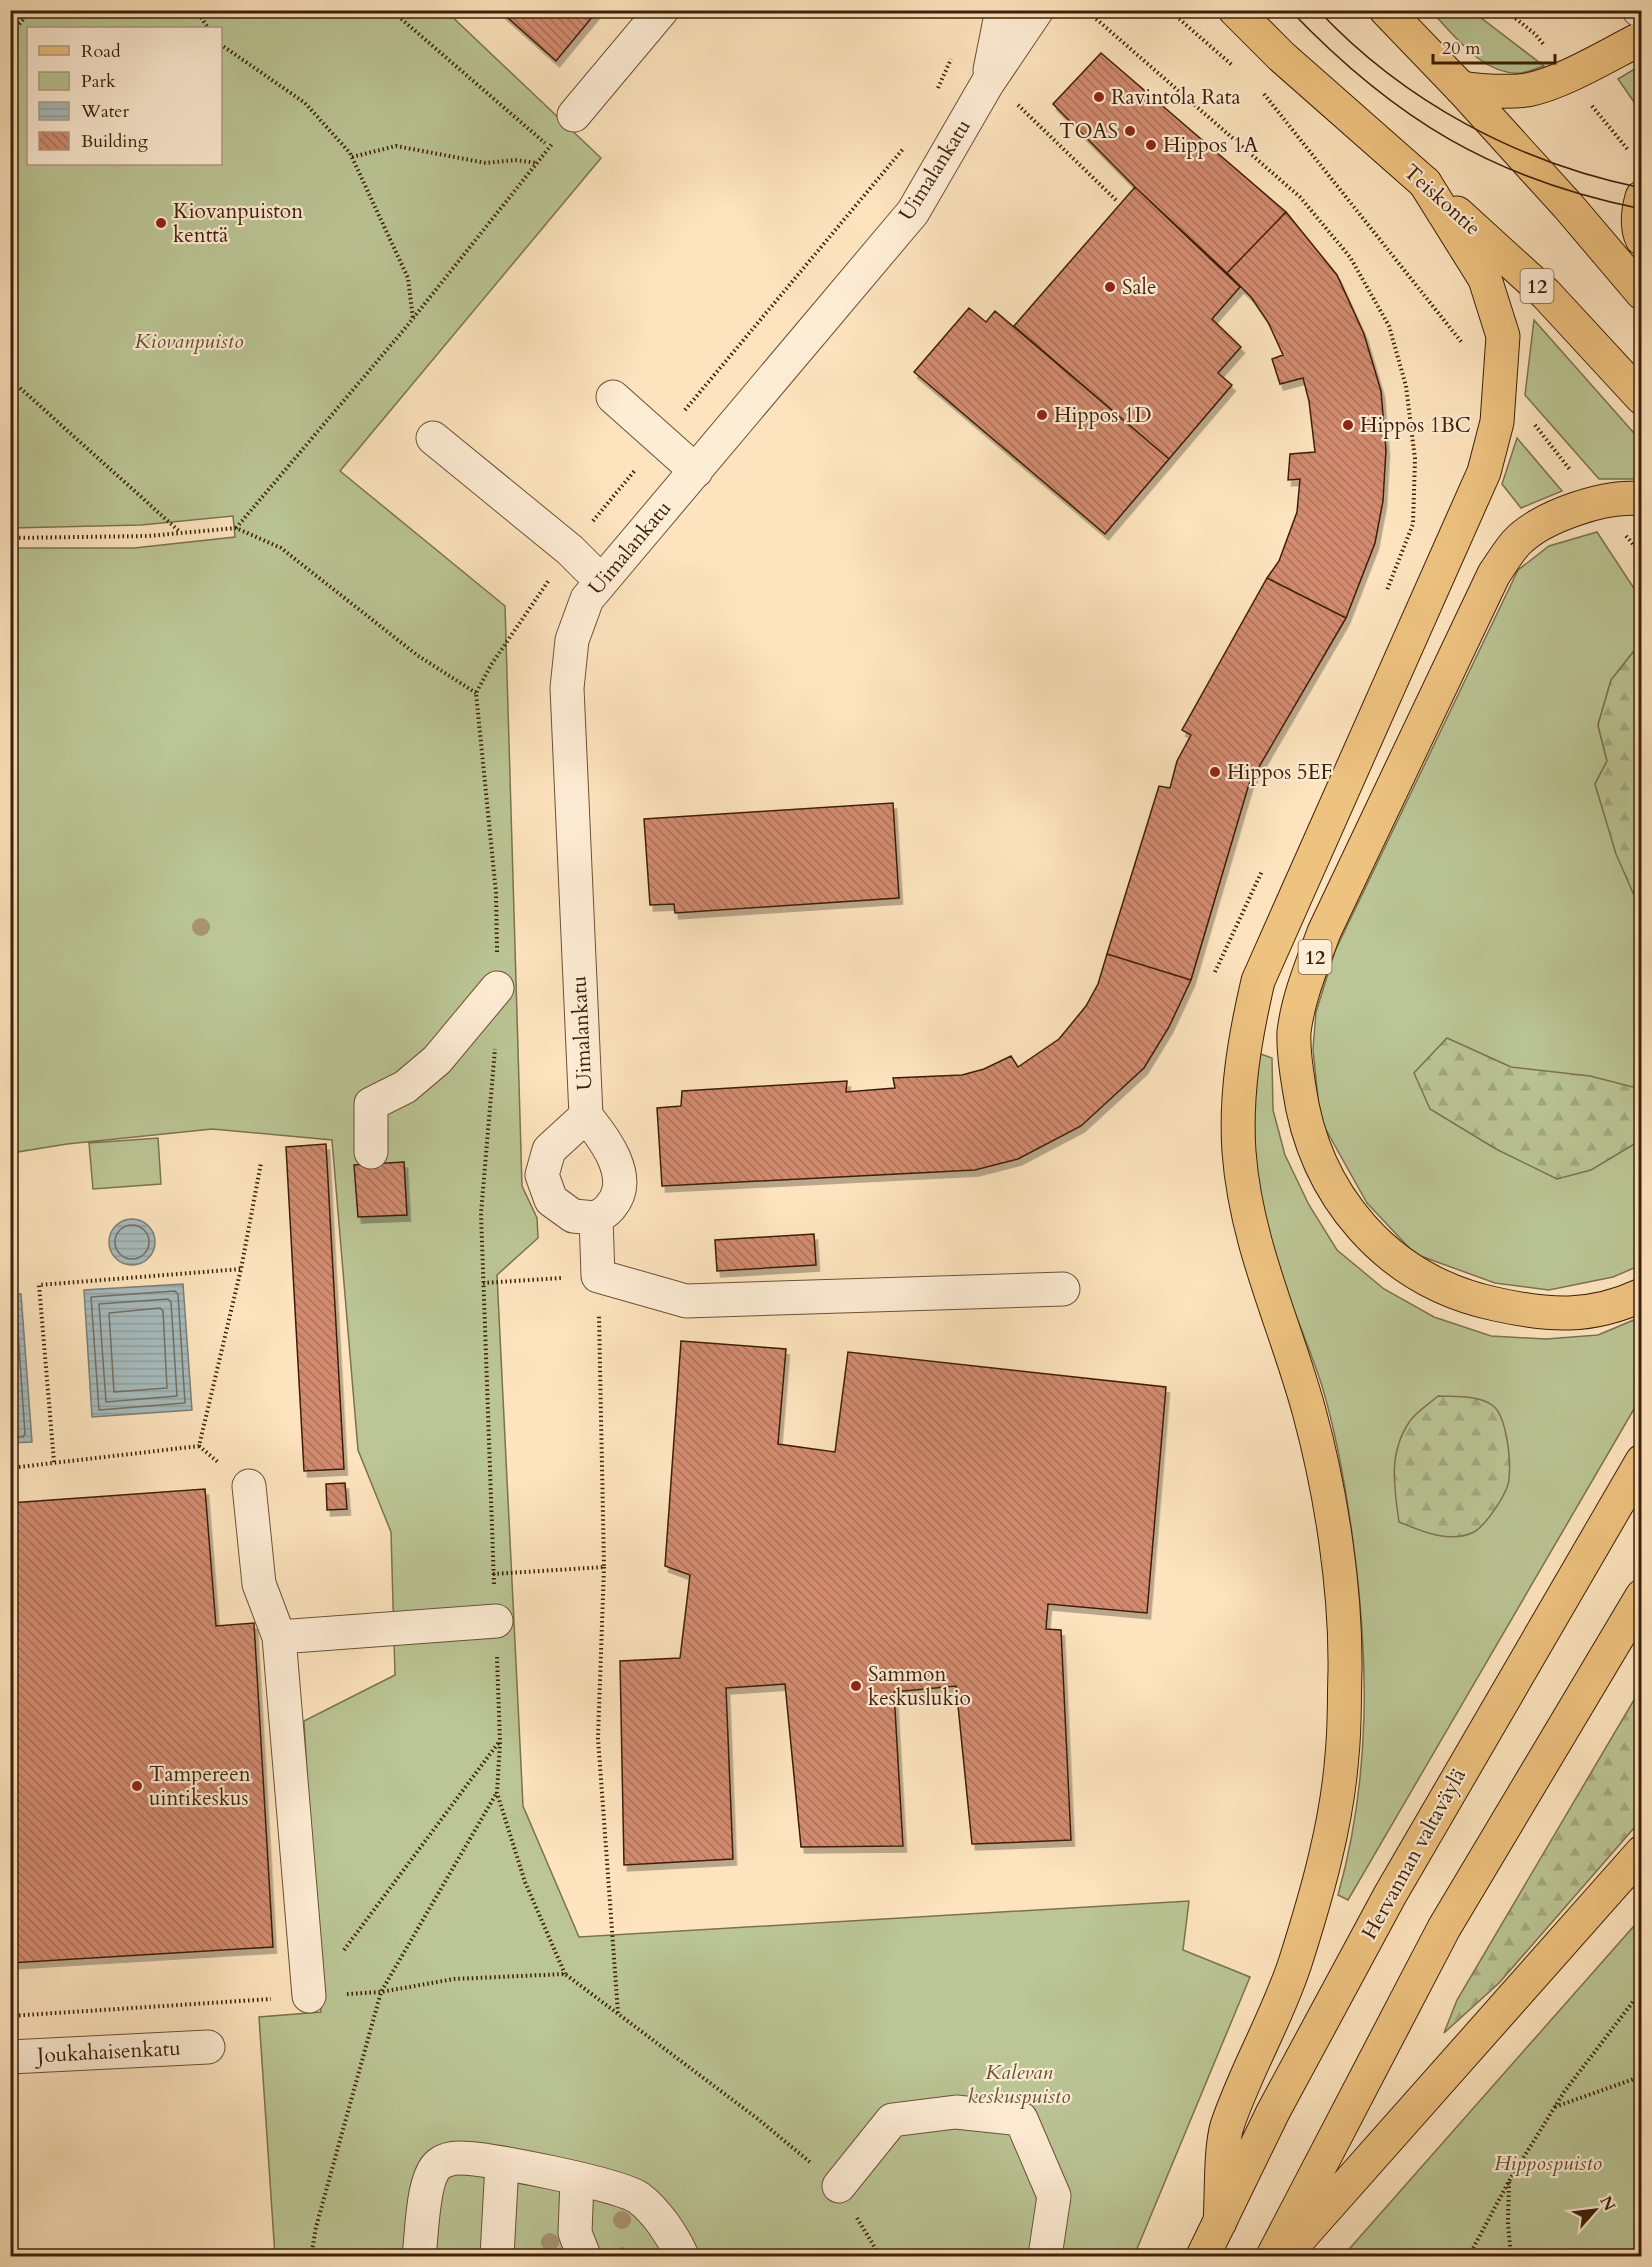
<svg xmlns="http://www.w3.org/2000/svg" width="1652" height="2267" viewBox="0 0 1652 2267" font-family="Cardo,serif">
<defs>
<pattern id="forest-firs" width="22" height="20" patternUnits="userSpaceOnUse" patternTransform="scale(1.5)"><rect width="22" height="20" fill="#bbc595"/><path d="M5 1l3.5 6h-7zM16 11l3.5 6h-7z" fill="#a2a97f"/></pattern>
<pattern id="water-rules" width="6" height="5" patternUnits="userSpaceOnUse" patternTransform="scale(1.5)"><rect width="6" height="5" fill="#a6bbbd"/><path d="M0 2.5h6" fill="none" stroke="#90a0a1"/></pattern>
<pattern id="building-back-hatch" width="6" height="6" patternUnits="userSpaceOnUse" patternTransform="scale(1.5)"><rect width="6" height="6" fill="#d28b6f"/><path d="M-1 5l2 2M0 0l6 6M5-1l2 2" fill="none" stroke="#ac7159"/></pattern>
<filter id="shadow"><feDropShadow dx="3.5" dy="6" stdDeviation="0" flood-color="#0004"/></filter>
</defs>
<rect width="100%" height="100%" fill="#fde4be"/>
<filter id="stains"><feTurbulence type="fractalNoise" baseFrequency=".00333" numOctaves="4"/><feColorMatrix values="0 0 0 0 .2 0 0 0 0 .09 0 0 0 0 .02 0 0 0 .5 -.17"/></filter>
<radialGradient id="worn" r=".72"><stop offset=".6" stop-color="#630" stop-opacity="0"/><stop offset="1" stop-color="#630" stop-opacity=".3"/></radialGradient>
<path fill="#bbc595" stroke="#7c724e" stroke-width="1.5" fill-rule="evenodd" d="M11,11H446L601,158L340,471L505,606L522,1186L537,1218L538,1238L497,1275L523,1806L579,1937L1189,1901L1183,1950L1250,1977L1134,2256H275L259,2017L321,2012L304,1721L395,1675L391,1532L358,1450L332,1140L212,1129L67,1144L11,1153V548H134L235,537L233,516L141,525L11,528ZM28,28H220V164H28Z
M1431,11H1472L1544,66C1537,68 1528,72 1521,73C1483,76 1454,35 1431,11Z
M1641,65V112L1618,79Z
M1534,320L1641,441V479H1599L1525,395Z
M1517,438L1562,491L1521,508L1502,484Z
M1597,532L1641,599V642L1611,680L1598,725L1607,761L1595,784L1617,854L1641,911V1265L1613,1277L1549,1290L1495,1283L1415,1254L1367,1203L1320,1119L1313,1049L1316,1012L1335,951L1518,570L1549,546Z
M1255,1052L1272,1058L1273,1110L1285,1155L1309,1205L1337,1250L1384,1289L1434,1317L1491,1336L1546,1339L1598,1335L1641,1317V1397L1348,1900L1338,1895C1371,1777 1369,1661 1353,1541C1346,1489 1337,1436 1322,1386C1304,1330 1277,1276 1264,1219C1252,1163 1254,1108 1255,1052Z
M158,1138L161,1184L93,1189L89,1143Z
M1641,1918V2256H1343Z"/>
<path fill="url(#forest-firs)" stroke="#7c724e" stroke-width="1.5" d="M1641,642V911L1616,854L1595,784L1607,761L1598,725L1611,680Z
M1447,1038L1511,1067L1590,1076L1641,1089V1140L1591,1170L1557,1179L1496,1149L1430,1109L1414,1073Z
M1438,1396C1455,1397 1478,1395 1492,1405C1507,1415 1511,1461 1509,1479C1508,1493 1486,1525 1474,1532C1450,1544 1421,1531 1399,1522C1394,1487 1388,1452 1410,1421C1416,1412 1429,1404 1438,1396Z
M1641,1688V1820L1499,1983L1444,2033L1457,2000Z"/>
<path fill="url(#water-rules)" stroke="#7c7d75" stroke-width="1.5" d="M109 1242a23 23 0 1 1 46 0a23 23 0 1 1-46 0Z
M183,1284L192,1410L92,1417L84,1290Z
M11,1294H21L32,1442L11,1443Z"/>
<g fill="none" stroke-linecap="round" stroke-linejoin="round">
<path stroke="#726d62" stroke-width="1.5" d="M115 1242a17 17 0 1 1 34 0a17 17 0 1 1-34 0Z
M175,1291L178,1294L185,1403L99,1410L91,1297Z
M168,1299L171,1302L177,1396L106,1402L99,1304Z
M10,1300L16,1303L25,1434L23,1437H10
M160,1308L163,1311L167,1388L114,1392L109,1313Z
M10,1334L17,1427L10,1430"/>
</g>
<path fill="url(#building-back-hatch)" stroke="#3d1f08" stroke-width="1.5" filter="url(#shadow)" d="M499,10H598L556,61Z
M1101,53L1286,212L1227,273L1135,187L1053,104Z
M1135,187L1240,287L1212,319L1241,347L1218,373L1232,385L1169,459L1014,326Z
M1286,212L1337,275L1364,334L1381,391L1386,450L1383,501L1375,543L1346,618L1267,578L1279,561L1297,512L1300,479L1288,480L1290,454L1315,452L1309,401L1303,378L1280,384L1272,359L1283,355L1268,322L1251,297L1227,273Z
M969,308L986,322L995,311L1169,459L1105,534L914,372Z
M1267,578L1346,618L1249,784L1191,980L1107,954L1159,786L1170,788L1177,761L1191,735L1182,730Z
M893,803L899,898L675,913L674,904L650,905L644,819Z
M1107,954L1191,980L1169,1027L1144,1068L1081,1126L1018,1159L975,1170L662,1186L657,1108L681,1106L682,1091L847,1081L846,1092L895,1088L893,1078L962,1075L984,1069L1011,1056L1018,1067L1059,1039L1086,1006L1098,984Z
M326,1144L344,1469L304,1471L286,1147Z
M404,1162L407,1215L358,1217L354,1165Z
M814,1234L816,1265L717,1271L715,1240Z
M681,1341L786,1349L778,1444L835,1452L848,1352L1166,1387L1147,1613L1048,1604L1046,1629L1061,1630L1071,1840L972,1844L956,1686L894,1692L903,1846L801,1847L785,1684L726,1688L733,1859L624,1865L620,1661L680,1658L690,1575L665,1566Z
M345,1483L347,1509L327,1510L326,1484Z
M205,1489L216,1626L254,1623L273,1947L10,1963V1503Z"/>
<g fill="none" stroke-linecap="round" stroke-linejoin="round">
<g stroke="#6d5036" stroke-width="35">
<path id="minor" d="M1639,10L1642,12
M990,70L1002,10
M574,115L662,10
M613,397L696,471
M433,438L570,550L601,581
M586,1116L549,1150L542,1175L551,1200L573,1216L596,1218C601,1215 608,1211 611,1206C635,1178 604,1138 586,1116L567,688L572,640L587,599L913,212L987,84L1037,10
M371,1152V1104L405,1087L437,1060L497,988
M596,1218L598,1276L686,1301L1063,1289
M249,1486L259,1584L279,1637L309,1996
M279,1637L496,1621
M10,2057L208,2047
M577,2180L575,2233L584,2256
M839,2186L892,2120L956,2112L1021,2119L1054,2196L1045,2256
M419,2256C422,2235 422,2177 439,2164C444,2160 453,2158 460,2158C488,2158 619,2184 639,2198C657,2212 673,2236 682,2256
M497,2256L502,2164"/>
</g>
<g stroke="#3d1f08" stroke-width="35">
<path id="major" d="M1235,10L1281,56L1425,183
M1386,10L1461,88"/>
</g>
<g stroke="#3d1f08" stroke-width="35">
<path id="highway" d="M1461,88L1569,207L1642,293
M1461,88C1483,91 1505,93 1527,90C1563,83 1608,55 1642,38
M1642,197C1638,211 1636,226 1642,239
M1457,213L1546,294L1642,398
M1642,499C1606,494 1540,517 1516,543C1508,552 1501,564 1494,574L1324,932C1312,965 1298,998 1294,1032C1293,1050 1296,1069 1299,1087C1314,1195 1387,1281 1495,1304C1549,1316 1590,1319 1642,1295
M1220,2222C1222,2196 1220,2150 1227,2126C1246,2069 1278,2017 1296,1960C1317,1894 1337,1824 1342,1755C1345,1727 1344,1699 1345,1671C1346,1588 1331,1492 1309,1411C1285,1323 1246,1245 1239,1152C1235,1094 1245,1037 1258,981L1484,472L1497,422L1503,336L1485,279L1425,183
M1291,2248L1642,1852
M1203,2256L1273,2112L1390,1895L1642,1461
M1273,2256L1444,1928L1642,1596"/>
</g>
<path stroke="#3d1f08" stroke-width="4" stroke-dasharray="1.5 3" stroke-linecap="butt" d="M196,10L208,28
M391,10L545,143
M1086,10L1300,197L1350,257L1389,326L1406,386L1415,459L1413,524L1387,590
M1169,10L1232,65
M1505,10L1535,34L1545,46
M10,34L32,10
M220,44L305,103L350,153L408,278L413,319
M938,88L951,59
M1264,94L1463,344
M1018,105L1116,200
M1592,106L1629,151
M352,157L396,146L486,163L515,160L537,163
M10,379L179,531
M685,410L903,149
M1535,425L1571,471
M593,521L636,469
M236,528L407,326L552,144
M1626,536L1642,554
M10,538L148,536L236,528L281,548L417,655L476,693
M497,952L496,893L476,693L491,665L549,580
M1215,972L1262,871
M483,1283L561,1278
M199,1446L219,1463
M54,1462L39,1285L241,1269
M10,1468L199,1446L241,1269L261,1163
M604,1567L598,1738L618,2013
M493,1574L604,1567L599,1316
M494,1584L481,1213L495,1049
M497,1657L500,1742L497,1793L525,1882L565,1974
M344,1950L499,1742
M347,1994L381,1992L454,1979L565,1974L758,2119L811,2163
M10,2016L271,1999
M1555,2107L1642,2076
M1509,2182L1508,2224L1511,2256
M857,2218L880,2256
M621,2249L631,2256
M311,2256L316,2227L381,1992L496,1794
M1469,2256L1509,2181L1564,2092L1642,1990"/>
<use href="#minor" stroke="#feedd5" stroke-width="33"/>
<use href="#major" stroke="#eec27f" stroke-width="33"/>
<use href="#highway" stroke="#eec27f" stroke-width="33"/>
<path stroke="#3d1f08" stroke-width="1.5" d="M1290,10C1394,119 1493,179 1642,209
M1318,10C1404,102 1519,163 1642,188"/>
</g>
<g fill="#a89371">
<circle cx="201" cy="927" r="9"/>
<circle cx="622" cy="2220" r="9"/>
<circle cx="550" cy="2242" r="9"/>
</g>
<g fill="#8f2418" stroke="#feedd5" stroke-width="2">
<circle cx="1099" cy="97" r="6"/>
<circle cx="1130" cy="131" r="6"/>
<circle cx="1151" cy="145" r="6"/>
<circle cx="161" cy="223" r="6"/>
<circle cx="1110" cy="287" r="6"/>
<circle cx="1042" cy="415" r="6"/>
<circle cx="1348" cy="425" r="6"/>
<circle cx="1215" cy="772" r="6"/>
<circle cx="856" cy="1686" r="6"/>
<circle cx="137" cy="1786" r="6"/>
</g>
<g text-anchor="middle" dominant-baseline="central" stroke-width="4.5" stroke-linejoin="round" paint-order="stroke">
<g fill="#feedd5" stroke="#775d46" stroke-width="1.5">
<rect x="1520.5" y="269" width="33" height="34" rx="4.5"/>
<rect x="1298.5" y="940" width="33" height="34" rx="4.5"/>
</g>
<g font-size="20" font-weight="bold" fill="#3d1f08">
<text x="1537" y="286">12</text>
<text x="1315" y="957">12</text>
</g>
<g font-size="21" fill="#3d1f08" stroke="#feedd5" text-anchor="start">
<text x="1111" y="97">Ravintola Rata</text>
<text x="1118" y="131" text-anchor="end">TOAS</text>
<text x="1163" y="145">Hippos 1A</text>
<text x="173" y="211">Kiovanpuiston<tspan x="173" dy="24">kenttä</tspan></text>
<text x="1122" y="287">Sale</text>
<text x="1054" y="415">Hippos 1D</text>
<text x="1360" y="425">Hippos 1BC</text>
<text x="1227" y="772">Hippos 5EF</text>
<text x="868" y="1674">Sammon<tspan x="868" dy="24">keskuslukio</tspan></text>
<text x="149" y="1774">Tampereen<tspan x="149" dy="24">uintikeskus</tspan></text>
</g>
<g font-size="21" fill="#3d1f08" stroke="#feedd5">
<text transform="translate(935 170) rotate(-58)">Uimalankatu</text>
<text transform="translate(1442 200) rotate(42)">Teiskontie</text>
<text transform="translate(630 548) rotate(-50)">Uimalankatu</text>
<text transform="translate(582 1033) rotate(-93)">Uimalankatu</text>
<text transform="translate(1414 1854) rotate(-61)">Hervannan valtaväylä</text>
<text transform="translate(109 2052) rotate(-3)">Joukahaisenkatu</text>
</g>
<g font-size="21" font-style="italic" fill="#635132" stroke="#feedd5">
<text x="189" y="341">Kiovanpuisto</text>
<text x="1019" y="2072">Kalevan<tspan x="1019" dy="24">keskuspuisto</tspan></text>
<text x="1548" y="2163">Hippospuisto</text>
</g>
</g>
<rect width="1652" height="2267" fill="none" stroke="#fde4be" stroke-width="36"/>
<rect x="12" y="12" width="1628" height="2243" fill="none" stroke="#3d1f08" stroke-width="3"/>
<rect x="18" y="18" width="1616" height="2231" fill="none" stroke="#3d1f08" stroke-width="1.5"/>
<rect x="27" y="27" width="195" height="138" fill="#feedd5" stroke="#b19b83" stroke-width="1.5"/>
<rect x="39" y="46" width="30" height="9" fill="#eec27f" stroke="#b19b83" stroke-width="1.5"/>
<text x="81" y="57" font-size="18" fill="#3d1f08">Road</text>
<rect x="39" y="72" width="30" height="18" fill="#bbc595" stroke="#b19b83" stroke-width="1.5"/>
<text x="81" y="87" font-size="18" fill="#3d1f08">Park</text>
<rect x="39" y="102" width="30" height="18" fill="url(#water-rules)" stroke="#b19b83" stroke-width="1.5"/>
<text x="81" y="117" font-size="18" fill="#3d1f08">Water</text>
<rect x="39" y="132" width="30" height="18" fill="url(#building-back-hatch)" stroke="#b19b83" stroke-width="1.5"/>
<text x="81" y="147" font-size="18" fill="#3d1f08">Building</text>
<g transform="translate(1595 2210) rotate(62)" stroke="#feedd5" stroke-width="4.5" paint-order="stroke">
<path d="M0-4.5L10 22L0 15L-10 22Z" fill="#3d1f08"/>
<text y="-9" font-size="16" font-weight="bold" text-anchor="middle" fill="#3d1f08">N</text>
</g>
<path d="M1433 54v9h122v-9" fill="none" stroke="#3d1f08" stroke-width="3"/>
<text x="1442" y="54" font-size="18" fill="#3d1f08" stroke="#feedd5" stroke-width="4.5" paint-order="stroke">20 m</text>
<rect width="100%" height="100%" filter="url(#stains)"/>
<rect width="100%" height="100%" fill="url(#worn)"/>
</svg>
